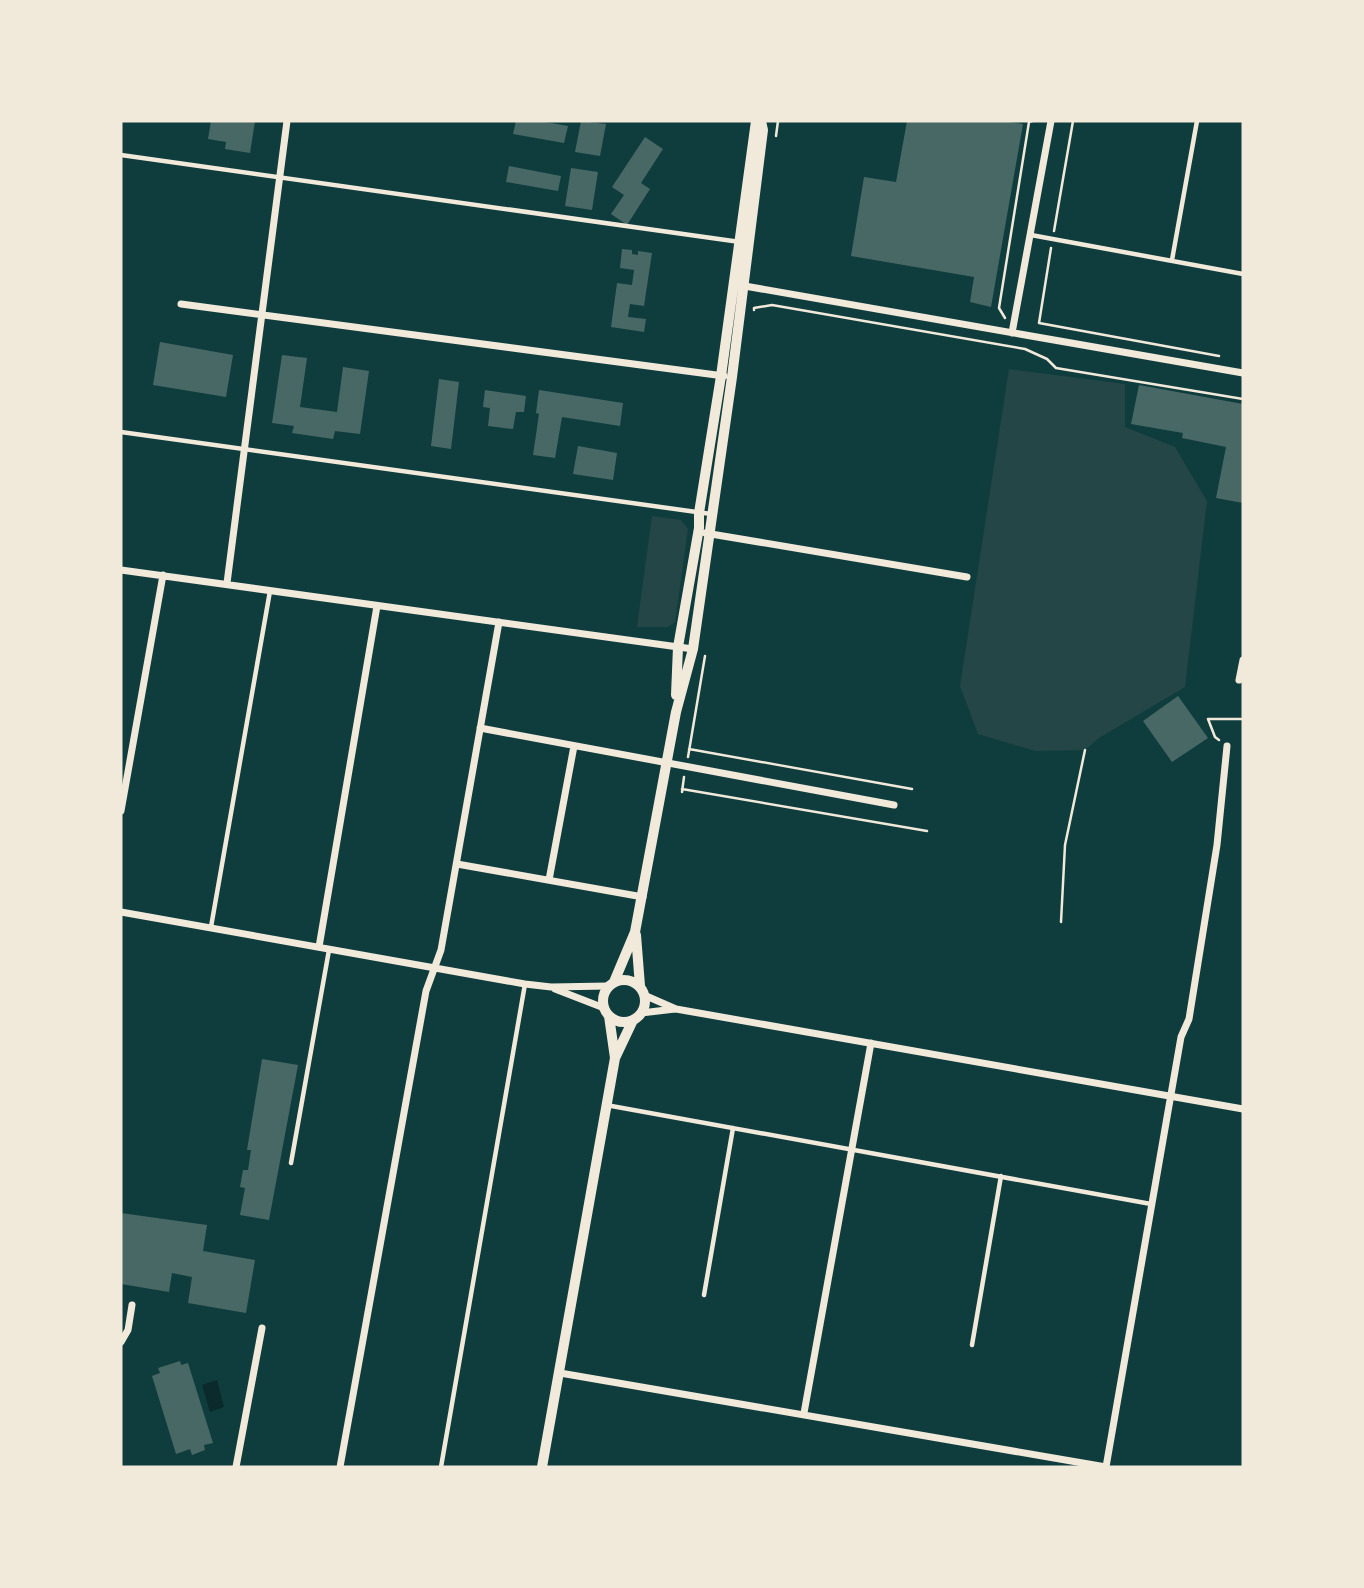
<svg xmlns="http://www.w3.org/2000/svg" width="1364" height="1588" viewBox="0 0 1364 1588" font-family="Raleway,sans-serif">
<rect width="100%" height="100%" fill="#0f3d3e"/>
<path fill="#244646" d="M1009,369L1125,384V427L1175,447L1207,501L1185,687L1099,738L1085,750L1035,751L978,734L960,686Z
M652,516L681,520L688,529L675,622L668,627H637Z"/>
<path fill="#0a2a2b" d="M217,1380L224,1407L210,1412L202,1385Z"/>
<path fill="#486865" d="M211,121H255L250,153L225,149L226,142L208,139Z
M516,121H540L568,126L564,143L513,134Z
M581,121L606,124L600,156L575,152Z
M907,121H1001L1023,124L991,307L970,302L974,277L851,256L864,177L896,182Z
M645,137L663,149L641,183L650,189L627,225L611,214L624,195L612,187Z
M509,166L561,176L558,191L506,182Z
M571,168L598,172L592,210L565,206Z
M622,249L632,250V254L638,255V251L652,253L644,306L630,304L628,317L646,319L644,332L611,327L617,283L632,285L634,270L620,268Z
M160,342L233,355L226,397L153,385Z
M282,355L307,358L300,407L337,412L343,367L369,371L360,434L335,431L333,439L292,433L294,426L272,423Z
M439,379L459,382L451,449L431,446Z
M1139,385L1243,404V503L1216,498L1226,447L1182,438L1183,433L1131,424Z
M485,390L526,396L524,412H516L513,429L488,426L490,408L483,407Z
M539,390L623,403L620,426L562,417L555,458L533,455L539,414L536,413Z
M578,446L617,453L613,480L573,474Z
M1178,696L1208,738L1172,762L1143,721Z
M262,1059L298,1065L269,1220L240,1215L245,1188L240,1187L243,1170H248L251,1150H247Z
M121,1213L207,1225L203,1251L255,1260L246,1313L188,1303L192,1277L172,1273L169,1292L121,1284Z
M180,1361L181,1365L188,1363L213,1443L204,1445L205,1450L192,1455L190,1449L176,1454L152,1376L160,1373L158,1368Z"/>
<g fill="none" stroke-linecap="round" stroke-linejoin="round">
<path stroke="#f1e9da" stroke-width="2.5" d="M776,136L778,121
M1054,231L1073,121
M1051,248L1039,323L1219,356
M754,310V308L772,305L1025,349L1047,359L1056,368L1243,399
M1005,318L999,308L1029,122L1032,121
M1219,740L1215,737L1208,719H1243
M689,749L912,789
M688,757L705,656
M682,789L927,831
M682,792L684,777
M1061,922L1065,845L1085,750"/>
<path stroke="#f1e9da" stroke-width="4.5" d="M121,155L740,242
M1031,235L1243,274
M1172,260L1197,121
M121,432L711,514
M211,927L270,591
M606,1105L1151,1204
M291,1163L329,950
M704,1295L733,1128
M972,1345L1001,1176
M441,1467L525,984"/>
<path stroke="#f1e9da" stroke-width="7" d="M739,285L1243,373
M181,304L724,376
M1012,333L1051,121
M705,533L967,577
M121,570L693,649
M227,583L287,121
M1239,680L1243,660
M480,728L894,805
M121,811L163,575
M457,864L643,897
M549,880L574,746
M121,912L525,984L551,987L608,986
M319,947L377,606
M555,989L604,1008
M644,995L676,1009L1243,1109
M641,1013L675,1009
M121,1342L128,1330L132,1305
M560,1373L1106,1467
M804,1413L871,1043
M236,1467L262,1328
M340,1467L426,991L441,950L499,622
M1106,1467L1181,1037L1189,1019L1217,845L1227,746"/>
<path stroke="#f1e9da" stroke-width="10" d="M676,695L678,647L699,528V513L721,376L756,121
M636,935L640,986
M603 1001a21 21 0 1 1 42 0a21 21 0 1 1-42 0Z
M614,982L635,932L676,712L693,649L732,377L763,130L761,121
M609,1016L615,1058
M542,1467L615,1058L633,1020"/>
</g>
<rect width="1364" height="1588" fill="none" stroke="#f1e9da" stroke-width="245"/>
</svg>
